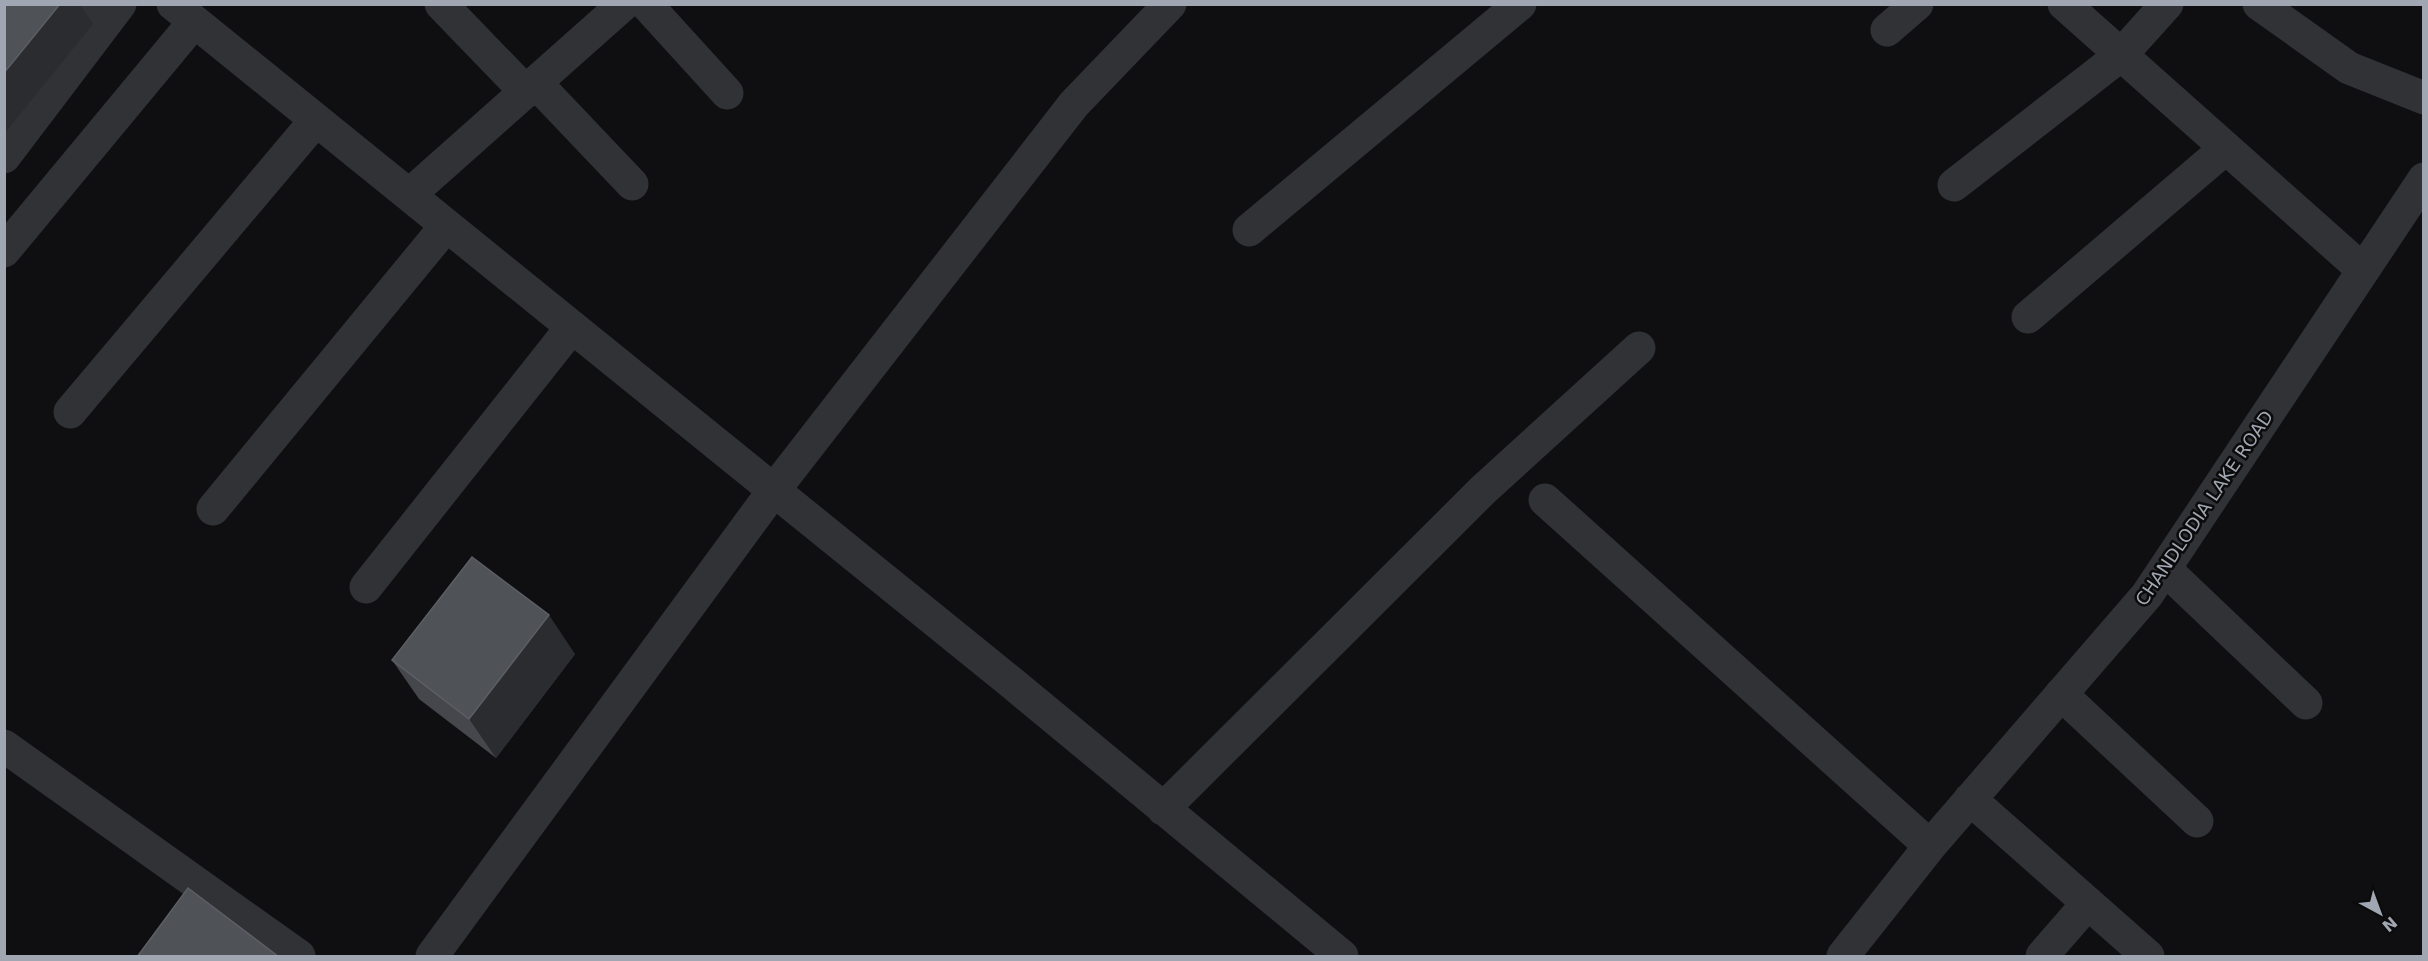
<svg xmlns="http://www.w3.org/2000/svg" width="2428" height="961" viewBox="0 0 2428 961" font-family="'DejaVu Sans',sans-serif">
<rect width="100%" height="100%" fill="#0f0f11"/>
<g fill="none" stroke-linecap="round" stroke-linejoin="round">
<path stroke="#313236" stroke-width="33" d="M81,4L104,25
M173,4L1012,683L1342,956
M441,4L526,92
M646,4L727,93
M2064,4L2363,270
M2259,4L2349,68L2424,98
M1887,30L1917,4
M536,83L632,184
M4,157L120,4
M1954,185L2121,55L2167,4
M409,195L624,4
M1249,230L1520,4
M4,251L194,22
M2028,317L2226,148
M70,412L316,120
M1545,500L1930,846
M213,509L446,226
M2165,569L2306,703
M366,587L572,327
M2061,694L2197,821
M4,746L299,956
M1970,799L2148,956
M1163,809L1483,490L1639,348
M432,956L774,490L1074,104L1170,4
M1843,956L1930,846L2147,595L2424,179
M2042,956L2088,903"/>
</g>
<path fill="#45474c" d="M575,654L496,758L419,699L392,660Z"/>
<path fill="#2b2c30" d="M60,4H79L93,24L4,134V73Z
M549,615L575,654L496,758L469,719Z"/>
<path fill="#4f5257" stroke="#5c5f65" stroke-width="1.5" d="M4,4H60L4,73Z
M472,557L549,615L469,719L392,660Z
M188,888L279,957H137Z"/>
<g text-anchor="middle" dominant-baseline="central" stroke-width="5" stroke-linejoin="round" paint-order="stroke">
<g font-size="18" fill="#a1a7b2" stroke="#0b0b0c">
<text transform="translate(2204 508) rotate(-56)">CHANDLODIA LAKE ROAD</text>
</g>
</g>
<rect width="2428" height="961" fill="none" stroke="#a1a7b2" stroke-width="12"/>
<g transform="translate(2380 913) rotate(139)" stroke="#0b0b0c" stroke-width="4.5" paint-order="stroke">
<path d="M0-4.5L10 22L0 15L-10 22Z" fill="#a1a7b2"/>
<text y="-9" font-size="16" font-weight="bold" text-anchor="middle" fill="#a1a7b2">N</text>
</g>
</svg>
